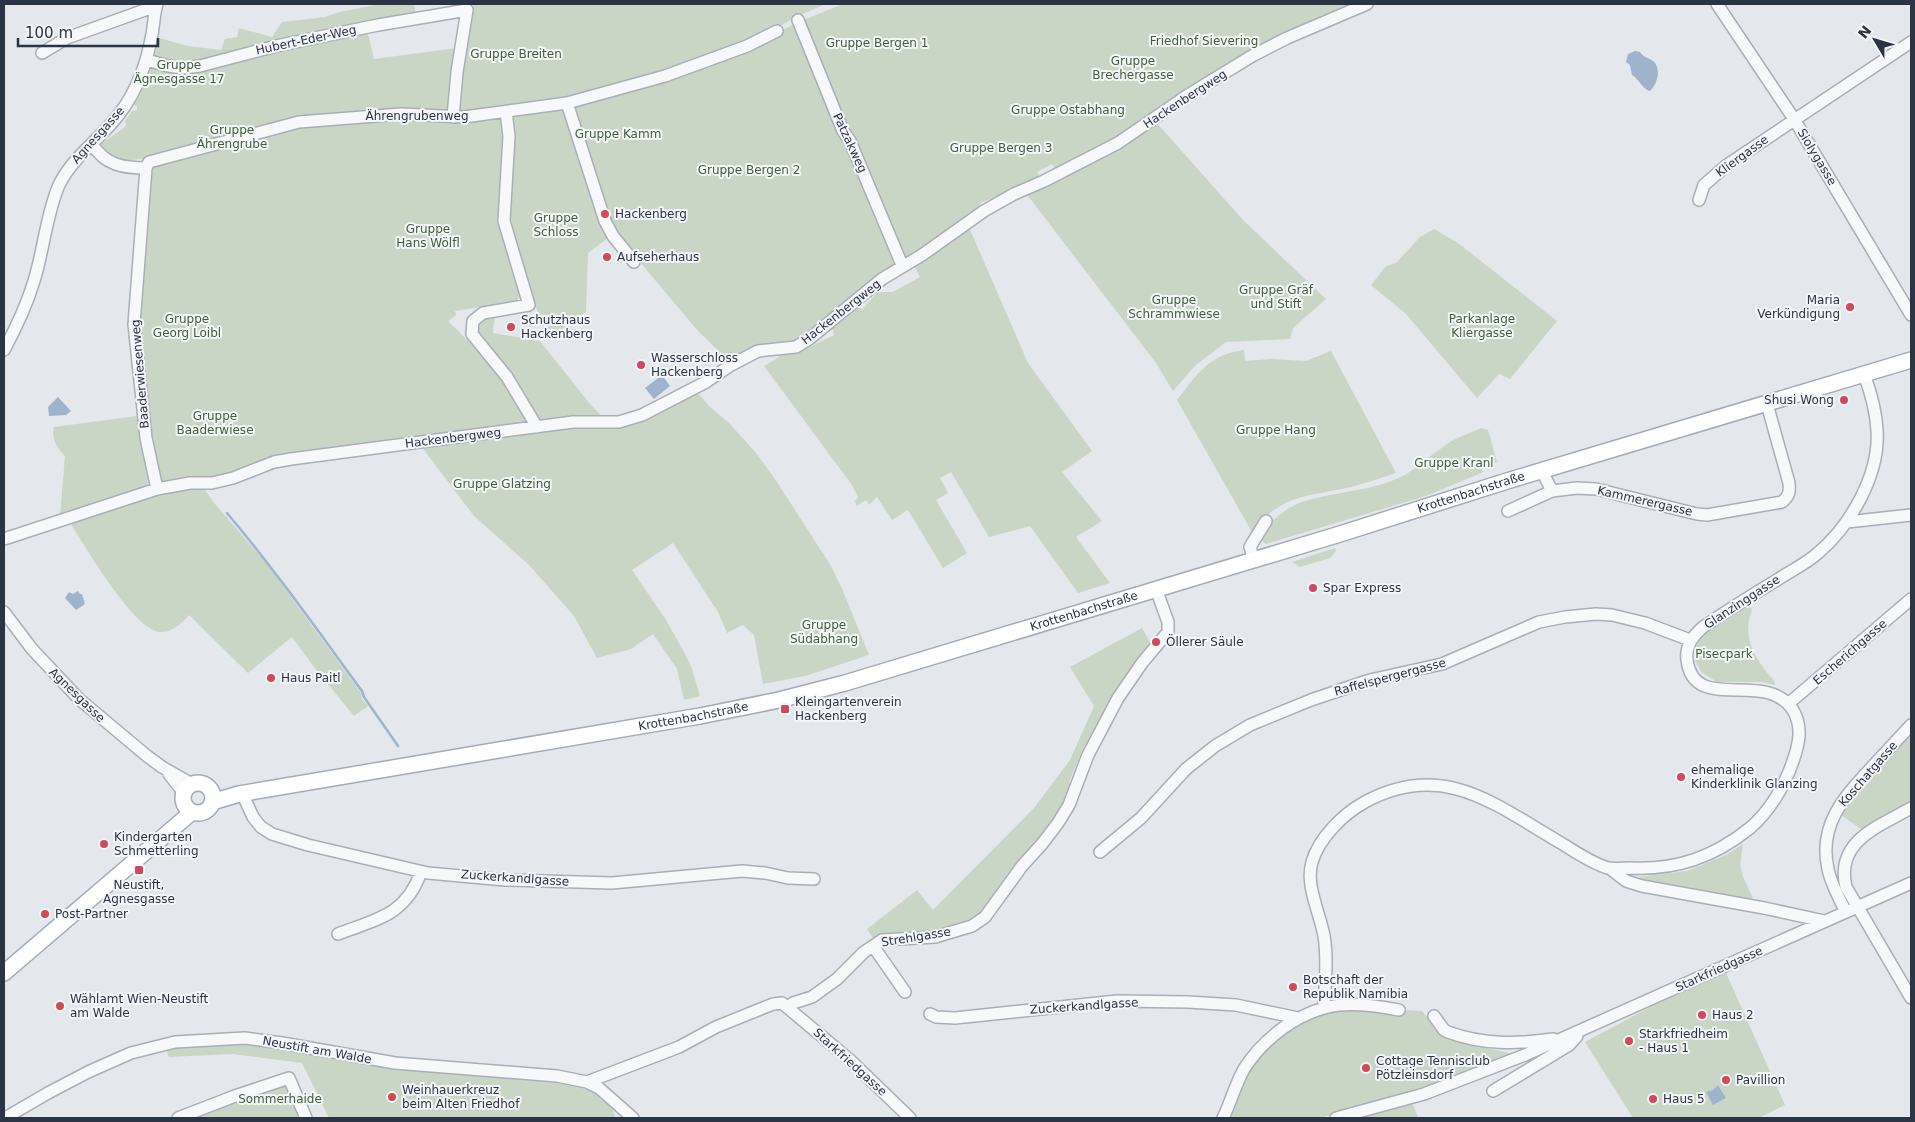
<svg xmlns="http://www.w3.org/2000/svg" width="1915" height="1122" viewBox="0 0 1915 1122" font-family="'DejaVu Sans',sans-serif">
<rect width="100%" height="100%" fill="#e4e7ec"/>
<path fill="#c9d6c5" d="M380,4H414L416,16L367,30L374,59L457,48L451,112L329,122L560,107L564,111L608,238L588,253L586,312L548,338L520,266L514,240L507,185L501,228L510,262L519,281L521,292L517,301L455,311L456,315L448,321L487,360L504,381L528,421L527,425L219,477L164,484L161,482L149,434L139,326L143,249L146,247L153,164L152,157C132,161 113,164 100,145L125,127L126,125L125,121L132,111L137,110V106L134,105C147,84 154,63 159,38L188,46L221,50L225,39L237,37L239,28L272,37L282,22L325,17L340,12Z
M473,4H826L798,16L755,40L674,70L572,98L548,101L547,99L491,111L459,115L460,79Z
M843,4H1358L1332,14L1120,139L1056,171L1052,164L1037,172L1041,179L980,203L982,208L968,225L1028,363L1092,451L1062,472L1102,521L1076,537L1110,583L1078,593L1030,526L989,537L951,472L940,478L948,493L936,500L967,553L943,568L908,510L892,520L877,497L869,505L866,500L857,506L855,501L858,497L852,485L764,366L779,357L780,354L788,353L805,344L810,347L834,335L833,330L826,328L856,303L862,310L877,292H893L920,277L913,263L796,343L728,360L698,331L612,229L572,104L647,84L648,87L749,48L796,23Z
M1155,121L1243,220L1326,299L1293,328L1290,339L1226,342L1196,365L1173,391L1156,363L1025,192Z
M1434,229L1458,243L1557,321L1510,379L1499,374L1477,398L1406,314L1371,285L1386,266L1396,263L1420,237Z
M495,315L493,333L540,341L590,404L605,419L541,421L481,340C474,324 478,318 495,315Z
M1244,350L1245,361L1271,359L1306,361L1331,351L1396,473C1381,478 1366,483 1351,487C1308,497 1282,493 1252,532L1177,400C1197,374 1210,354 1244,350Z
M697,392L709,406L729,423L757,454L777,482L831,566L843,591L869,655L805,676L763,684L754,635L743,625L727,633L718,612L673,543L632,570L666,620L684,652L691,666L700,696L684,700L677,669L653,634L631,649L597,658L574,616L529,565L474,516L421,446L517,435L575,425L620,426L630,425Z
M137,416L148,477L147,487L60,516L65,456C57,448 51,439 54,427Z
M1481,428L1488,430L1497,462L1484,466L1482,469L1483,472L1479,474L1426,496L1266,544L1263,542C1259,527 1287,508 1299,503C1333,491 1371,492 1403,476C1418,468 1429,456 1443,447C1454,438 1468,434 1481,428Z
M202,486L215,504L267,564L361,693L362,699L368,706L354,716L317,671L292,637L248,673L189,615C182,623 172,633 160,632C133,629 87,549 72,526V521L172,490Z
M1335,548L1336,551L1330,558L1300,567L1292,562Z
M1748,605L1752,609C1741,641 1756,659 1775,682V685L1761,682H1717L1701,672L1695,660L1697,645L1705,633Z
M1142,628L1150,642L1149,651L1091,745L1084,746L1069,782L1075,786L1063,811L984,914L944,933L875,941L867,929L917,890L933,910L1034,808L1070,760L1094,706L1070,667Z
M1911,729V801L1861,829L1838,813Z
M1743,844L1740,865L1743,877L1753,898C1740,900 1647,884 1639,877L1687,871L1726,855Z
M1726,973L1785,1105L1759,1118H1633L1585,1042L1652,1006Z
M1367,1008L1422,1011L1447,1038L1513,1054L1435,1087L1320,1118H1230C1237,1106 1239,1092 1245,1079C1259,1053 1294,1016 1324,1011C1338,1008 1353,1009 1367,1008Z
M252,1043L356,1063L575,1085C590,1090 611,1099 615,1116L614,1118H329L302,1063L233,1054L169,1057L167,1052L168,1049L204,1044Z
M291,1074L310,1118H169L240,1091Z
M1408,1102L1413,1105L1418,1117L1345,1118Z"/>
<path fill="#9fb4cc" d="M1635,51L1640,52C1644,58 1648,57 1653,61C1662,68 1657,85 1650,91C1642,89 1639,79 1632,75L1630,65L1626,62L1628,54Z
M662,375L670,386L654,399L645,388Z
M58,397L71,411L66,415L49,416L48,407Z
M78,591L80,594H82L85,604L76,610L65,598L69,592L73,594Z
M1718,1085L1726,1098L1713,1105L1706,1092L1713,1090Z"/>
<g fill="none" stroke-linecap="round" stroke-linejoin="round">
<path stroke="#9fb4cc" stroke-width="2.5" d="M227,513C275,570 318,631 362,691L364,697L398,746"/>
<g stroke="#a9aeb7" stroke-width="14">
<path id="minor" d="M1717,4L1794,119L1911,315
M798,20L843,131L850,141L902,265
M42,53L67,38L156,6
M147,60L168,66L183,68L200,66L276,46L378,25L467,10L457,72L453,117
M567,103L605,221L613,236L634,262
M506,112L509,136L504,221L529,305L483,313L473,321L472,334L507,377L537,427
M92,144C105,165 123,168 146,168
M1699,200L1704,185L1727,165L1911,42
M4,350C16,328 27,304 34,281C44,249 46,215 59,185C73,156 101,139 120,113C138,89 147,63 152,34C154,24 154,13 157,4
M1542,471L1552,491L1577,488L1596,489L1697,514L1707,515L1782,502C1789,496 1790,492 1789,483L1767,404
M157,489L146,438L134,324L146,168L149,162L299,122L401,114L464,117L567,103L665,76L747,46L777,31
M1508,511L1552,491
M1847,522L1911,515
M4,539L157,489L190,483H212L233,478L274,462L291,459L573,422H619L642,415L706,382L731,365L758,351L796,347L809,339L882,279L922,255L984,211L1014,194L1044,181L1118,143L1188,95L1252,56L1287,38L1367,4
M1254,560L1250,547L1266,521
M4,612L32,649L79,699L147,756L162,767L192,784
M1788,704L1911,599
M169,774L184,793
M242,793L253,817L261,827L272,834L308,845L428,873L505,880L612,883L742,871L765,873L788,878L814,879
M1911,808C1878,827 1835,841 1846,887L1911,998
M1100,852L1141,818L1186,769L1215,746L1250,725L1311,700L1370,680L1442,664L1539,622L1565,617L1596,614L1612,615L1645,623L1690,640
M1609,868L1626,881L1642,886L1764,908L1824,921
M1846,912C1839,898 1831,884 1828,869C1818,825 1844,797 1872,767C1885,753 1898,739 1911,725
M338,934C377,919 406,915 421,872
M873,946L905,992
M787,1007L793,1003L812,997L837,979L864,952L882,940L935,937L972,926L985,917L1022,866L1042,844L1058,823L1069,805L1088,755L1118,698L1142,663L1168,632V622L1156,589
M1324,1007C1325,984 1328,959 1324,936C1320,913 1305,885 1312,862C1319,838 1343,814 1365,802C1443,760 1494,804 1561,843C1576,852 1591,863 1608,868C1615,869 1624,868 1631,868C1677,870 1714,857 1750,828C1770,811 1785,785 1793,761C1799,744 1803,727 1793,710C1766,668 1694,715 1687,660C1685,646 1693,636 1703,627C1727,611 1752,595 1777,580C1790,571 1806,564 1818,553C1851,525 1880,474 1877,430C1876,410 1871,393 1864,374
M930,1014L936,1017L955,1018L1117,1001L1188,1002L1236,1005L1298,1018
M1434,1016L1444,1030L1448,1032C1483,1045 1517,1044 1553,1039
M587,1082L679,1047L716,1027L773,1004L782,1003L850,1060L910,1118
M1493,1091L1569,1045L1577,1036
M5,1118L48,1093L88,1072L131,1053L175,1042L245,1038L282,1043L395,1063L557,1076L587,1082L599,1088L633,1118
M178,1118L235,1096L289,1078L306,1118
M1223,1118C1231,1102 1235,1085 1244,1069C1254,1053 1268,1039 1283,1028C1323,1000 1353,1001 1399,1010
M1336,1118L1424,1094L1525,1055L1911,883"/>
</g>
<g stroke="#a3abb8" stroke-width="18">
<g id="major">
<circle cx="198" cy="798" r="15"/>
<path id="s1" d="M212,802L239,794L700,716L779,700L845,683L1340,534L1507,481L1911,360"/>
<path d="M4,973L192,812"/>
</g>
</g>
<use href="#minor" stroke="#f7f8fa" stroke-width="11"/>
<use href="#major" stroke="#fff" stroke-width="15"/>
</g>
<g fill="#d1495b" stroke="#f4f6f9" stroke-width="2">
<circle cx="605" cy="214" r="5"/>
<circle cx="607" cy="257" r="5"/>
<circle cx="1850" cy="307" r="5"/>
<circle cx="511" cy="327" r="5"/>
<circle cx="641" cy="365" r="5"/>
<circle cx="1844" cy="400" r="5"/>
<circle cx="1313" cy="588" r="5"/>
<circle cx="1156" cy="642" r="5"/>
<circle cx="271" cy="678" r="5"/>
<rect x="780" y="704" width="10" height="10" rx="2.5"/>
<circle cx="1681" cy="777" r="5"/>
<circle cx="104" cy="844" r="5"/>
<rect x="134" y="865" width="10" height="10" rx="2.5"/>
<circle cx="45" cy="914" r="5"/>
<circle cx="1293" cy="987" r="5"/>
<circle cx="60" cy="1006" r="5"/>
<circle cx="1702" cy="1015" r="5"/>
<circle cx="1629" cy="1041" r="5"/>
<circle cx="1366" cy="1068" r="5"/>
<circle cx="1726" cy="1080" r="5"/>
<circle cx="392" cy="1097" r="5"/>
<circle cx="1653" cy="1099" r="5"/>
</g>
<g text-anchor="middle" dominant-baseline="central" stroke-width="4" stroke-linejoin="round" paint-order="stroke">
<g font-size="12" fill="#2b3445" stroke="#f4f6f9">
<text transform="translate(306 40) rotate(-12)">Hubert-Eder-Weg</text>
<text transform="translate(1185 99) rotate(-33)">Hackenbergweg</text>
<text x="417" y="116">Ährengrubenweg</text>
<text transform="translate(98 135) rotate(-48)">Agnesgasse</text>
<text transform="translate(850 143) rotate(65)">Patzakweg</text>
<text transform="translate(1742 156) rotate(-36)">Kliergasse</text>
<text transform="translate(1817 157) rotate(59)">Siolygasse</text>
<text transform="translate(841 312) rotate(-38)">Hackenbergweg</text>
<text transform="translate(140 374) rotate(-95)">Baaderwiesenweg</text>
<text transform="translate(453 438) rotate(-7)">Hackenbergweg</text>
<text stroke="none"><textPath href="#s1" startOffset="1299">Krottenbachstraße</textPath></text>
<text transform="translate(1645 501) rotate(13)">Kammerergasse</text>
<text transform="translate(1742 602) rotate(-33)">Glanzinggasse</text>
<text stroke="none"><textPath href="#s1" startOffset="894">Krottenbachstraße</textPath></text>
<text transform="translate(1850 652) rotate(-41)">Escherichgasse</text>
<text transform="translate(1390 677) rotate(-15)">Raffelspergergasse</text>
<text transform="translate(77 695) rotate(44)">Agnesgasse</text>
<text stroke="none"><textPath href="#s1" startOffset="489">Krottenbachstraße</textPath></text>
<text transform="translate(1868 774) rotate(-49)">Koschatgasse</text>
<text transform="translate(515 878) rotate(4)">Zuckerkandlgasse</text>
<text transform="translate(916 937) rotate(-9)">Strehlgasse</text>
<text transform="translate(1719 969) rotate(-24)">Starkfriedgasse</text>
<text transform="translate(1084 1006) rotate(-4)">Zuckerkandlgasse</text>
<text transform="translate(317 1050) rotate(10)">Neustift am Walde</text>
<text transform="translate(850 1062) rotate(42)">Starkfriedgasse</text>
</g>
<g font-size="12" fill="#3f6138" stroke="#f4f6f9">
<text x="1204" y="41">Friedhof Sievering</text>
<text x="877" y="43">Gruppe Bergen 1</text>
<text x="516" y="54">Gruppe Breiten</text>
<text x="1133" y="61">Gruppe<tspan x="1133" dy="14">Brechergasse</tspan></text>
<text x="179" y="65">Gruppe<tspan x="179" dy="14">Ägnesgasse 17</tspan></text>
<text x="1068" y="110">Gruppe Ostabhang</text>
<text x="232" y="130">Gruppe<tspan x="232" dy="14">Ährengrube</tspan></text>
<text x="618" y="134">Gruppe Kamm</text>
<text x="1001" y="148">Gruppe Bergen 3</text>
<text x="749" y="170">Gruppe Bergen 2</text>
<text x="556" y="218">Gruppe<tspan x="556" dy="14">Schloss</tspan></text>
<text x="428" y="229">Gruppe<tspan x="428" dy="14">Hans Wölfl</tspan></text>
<text x="1276" y="290">Gruppe Gräf<tspan x="1276" dy="14">und Stift</tspan></text>
<text x="1174" y="300">Gruppe<tspan x="1174" dy="14">Schrammwiese</tspan></text>
<text x="187" y="319">Gruppe<tspan x="187" dy="14">Georg Loibl</tspan></text>
<text x="1482" y="319">Parkanlage<tspan x="1482" dy="14">Kliergasse</tspan></text>
<text x="215" y="416">Gruppe<tspan x="215" dy="14">Baaderwiese</tspan></text>
<text x="1276" y="430">Gruppe Hang</text>
<text x="1454" y="463">Gruppe Kranl</text>
<text x="502" y="484">Gruppe Glatzing</text>
<text x="824" y="625">Gruppe<tspan x="824" dy="14">Südabhang</tspan></text>
<text x="1724" y="654">Pisecpark</text>
<text x="280" y="1099">Sommerhaide</text>
</g>
<g font-size="12" fill="#2b3445" stroke="#f4f6f9" text-anchor="start">
<text x="615" y="214">Hackenberg</text>
<text x="617" y="257">Aufseherhaus</text>
<text x="1840" y="300" text-anchor="end">Maria<tspan x="1840" dy="14">Verkündigung</tspan></text>
<text x="521" y="320">Schutzhaus<tspan x="521" dy="14">Hackenberg</tspan></text>
<text x="651" y="358">Wasserschloss<tspan x="651" dy="14">Hackenberg</tspan></text>
<text x="1834" y="400" text-anchor="end">Shusi Wong</text>
<text x="1323" y="588">Spar Express</text>
<text x="1166" y="642">Öllerer Säule</text>
<text x="281" y="678">Haus Paitl</text>
<text x="795" y="702">Kleingartenverein<tspan x="795" dy="14">Hackenberg</tspan></text>
<text x="1691" y="770">ehemalige<tspan x="1691" dy="14">Kinderklinik Glanzing</tspan></text>
<text x="114" y="837">Kindergarten<tspan x="114" dy="14">Schmetterling</tspan></text>
<text x="139" y="885" text-anchor="middle">Neustift,<tspan x="139" dy="14">Agnesgasse</tspan></text>
<text x="55" y="914">Post-Partner</text>
<text x="1303" y="980">Botschaft der<tspan x="1303" dy="14">Republik Namibia</tspan></text>
<text x="70" y="999">Wählamt Wien-Neustift<tspan x="70" dy="14">am Walde</tspan></text>
<text x="1712" y="1015">Haus 2</text>
<text x="1639" y="1034">Starkfriedheim<tspan x="1639" dy="14">- Haus 1</tspan></text>
<text x="1376" y="1061">Cottage Tennisclub<tspan x="1376" dy="14">Pötzleinsdorf</tspan></text>
<text x="1736" y="1080">Pavillion</text>
<text x="402" y="1090">Weinhauerkreuz<tspan x="402" dy="14">beim Alten Friedhof</tspan></text>
<text x="1663" y="1099">Haus 5</text>
</g>
</g>
<rect width="1915" height="1122" fill="none" stroke="#2b3445" stroke-width="10"/>
<g transform="translate(1875 40) rotate(308)" stroke="#f4f6f9" stroke-width="4" paint-order="stroke">
<path d="M0-4L9 19L0 12L-9 19Z" fill="#2b3445"/>
<text y="-8" font-size="14" font-weight="bold" text-anchor="middle" fill="#2b3445">N</text>
</g>
<path d="M18 38v8h140v-8" fill="none" stroke="#2b3445" stroke-width="2.5"/>
<text x="25" y="38" font-size="15" fill="#2b3445" stroke="#f4f6f9" stroke-width="4" paint-order="stroke">100 m</text>
</svg>
